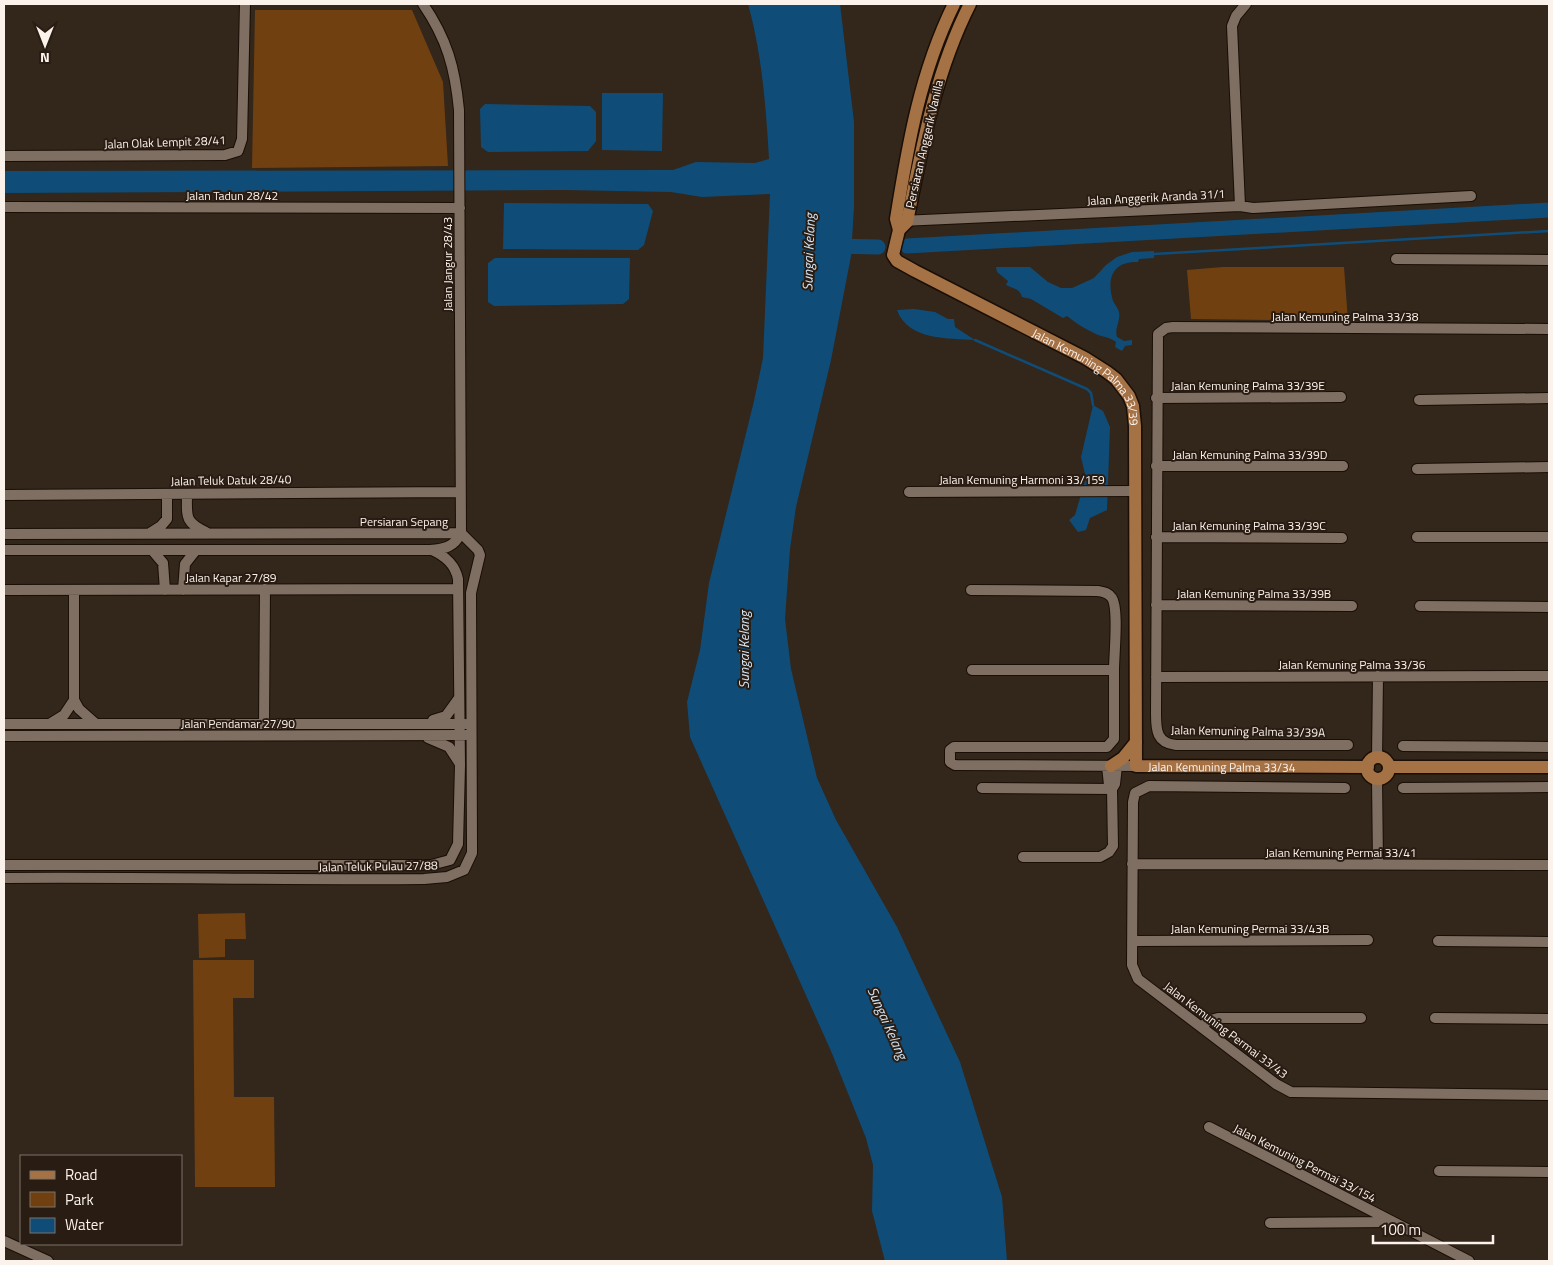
<svg xmlns="http://www.w3.org/2000/svg" width="1553" height="1265" viewBox="0 0 1553 1265" font-family="'Titillium Web',sans-serif">
<rect width="100%" height="100%" fill="#33261b"/>
<path fill="#714010" d="M255,10H412L443,82L448,166L252,168Z
M1223,267H1344L1348,321L1191,319L1187,270Z
M245,913L246,939H225V957L199,958L198,914Z
M193,960H254V998H233L234,1097H274L275,1187H195Z"/>
<path fill="#0f4d78" d="M748,4H840L854,122V207L851,256L831,360L796,507L790,549L785,619L791,669L817,778L836,820L897,927L960,1062L1002,1197L1007,1261H885L872,1211L873,1165L866,1138L831,1051L690,737L687,702L700,650L709,583L754,401L763,358L770,194L702,197L671,192L565,190L4,193V171L673,170L696,162L755,163L769,159C766,107 762,54 748,4Z
M602,93H663L662,151L602,150Z
M485,104L590,106L596,112V141L588,151L488,152L481,147L480,109Z
M504,203L648,204L653,211L644,245L638,250L503,249Z
M1154,251V258L1139,259L1138,262C1113,261 1106,278 1113,301C1115,305 1118,308 1119,312C1121,321 1114,328 1117,337L1124,341L1132,340V345L1125,346L1122,351L1115,347L1116,342C1111,338 1105,337 1098,335C1087,330 1077,324 1067,316L1063,318L1031,299L1022,297C1020,288 1013,289 1006,285L1008,281L997,272L996,267H1030L1048,282L1061,288H1072L1094,278L1106,265L1117,257L1132,252Z
M495,258H630L629,299L623,304L494,306L488,302V263Z
M914,309L935,312L948,319H954L955,327L975,340C949,338 908,341 897,310Z
M1093,405L1103,411L1110,427L1107,510L1090,518L1086,530L1078,532L1069,520L1075,515L1086,478L1081,457Z"/>
<g fill="none" stroke-linecap="round" stroke-linejoin="round">
<path stroke="#0f4d78" stroke-width="2.5" d="M1154,254L1549,231
M975,340L1087,389L1091,393L1093,405"/>
<path stroke="#0f4d78" stroke-width="15" d="M832,246L878,247
M907,246L1549,210"/>
<g stroke="#1a0e05" stroke-width="12">
<path id="minor" d="M4,156L225,155L238,151L242,139L245,4
M1240,206L1253,208L1471,196
M4,207L460,208
M901,221L1240,206L1232,26L1236,16L1246,4
M1396,259L1549,260
M1156,398L1341,397
M1419,400L1549,398
M1156,466H1343
M1417,469L1549,467
M909,492L1135,491
M187,494C187,516 184,522 206,532
M4,495L459,492
M150,533L161,526L167,519V494
M4,534L461,533
M1156,537L1342,538
M1417,537H1549
M4,550H430C445,549 454,547 461,533L459,110C455,68 447,39 423,4
M152,550L163,563L165,590
M4,590L458,589
M183,590L185,564L196,550
M971,590L1098,591C1103,592 1108,592 1112,598C1119,609 1114,654 1114,670H972
M1156,605L1352,606
M1420,606L1549,607
M1114,670V739L1107,747H954L950,750V762L955,765L1136,766
M1156,677L1549,676
M74,700L79,709L96,724
M433,720L446,716L459,698
M51,723L64,715L74,700V590
M4,724H465
M264,724L265,589
M4,736L466,735
M428,738L449,747L460,764
M1348,745H1176C1157,743 1156,731 1156,714L1158,334L1166,328L1173,327L1549,329
M1403,746L1549,747
M1377,758L1378,676
M1377,779L1378,864
M982,788L1112,789
M1345,788L1149,786L1135,793L1133,802L1132,965L1138,979L1276,1084L1291,1092L1549,1095
M1403,788L1549,787
M1112,789L1115,784L1117,766
M1023,857H1100L1109,852L1113,846L1112,789L1109,785L1107,766
M1132,864L1549,865
M4,865H431L450,860L458,844L460,765L458,579C455,564 445,556 432,550
M4,878C144,877 284,880 424,879L447,877L464,870L472,853V845L471,593L480,555L478,550L461,533
M1132,941L1368,940
M1438,941L1549,942
M1435,1018L1549,1019
M1202,1028L1207,1021L1218,1018H1361
M1209,1127L1469,1261
M1439,1171L1549,1172
M1270,1223L1391,1222
M4,1241L48,1261"/>
</g>
<g stroke="#1a0e05" stroke-width="15">
<g id="major">
<path id="s1" d="M970,4C935,73 922,147 907,222L899,230L893,255L897,261L915,271L1085,358L1107,372L1116,379L1129,396L1133,406L1135,426L1136,766L1368,767"/>
<path d="M899,230L896,219C908,144 920,73 954,4"/>
<circle cx="1378" cy="768" r="11"/>
<path d="M1111,766L1123,758L1136,742"/>
<path d="M1389,767H1549"/>
</g>
</g>
<use href="#minor" stroke="#7f6f63" stroke-width="10"/>
<use href="#major" stroke="#a57246" stroke-width="12"/>
</g>
<g text-anchor="middle" dominant-baseline="central" stroke-width="4" stroke-linejoin="round" paint-order="stroke">
<g font-size="12" fill="#fcf2ec" stroke="#291c12">
<text transform="translate(165 142) rotate(-2)">Jalan Olak Lempit 28/41</text>
<text transform="translate(924 144) rotate(-77)">Persiaran Anggerik Vanilla</text>
<text x="232" y="195">Jalan Tadun 28/42</text>
<text transform="translate(1156 197) rotate(-3)">Jalan Anggerik Aranda 31/1</text>
<text transform="translate(447 264) rotate(-90)">Jalan Jangur 28/43</text>
<text x="1345" y="316">Jalan Kemuning Palma 33/38</text>
<text stroke="none"><textPath href="#s1" startOffset="499">Jalan Kemuning Palma 33/39</textPath></text>
<text x="1248" y="385">Jalan Kemuning Palma 33/39E</text>
<text x="1250" y="454">Jalan Kemuning Palma 33/39D</text>
<text x="1022" y="479">Jalan Kemuning Harmoni 33/159</text>
<text transform="translate(231 480) rotate(-1)">Jalan Teluk Datuk 28/40</text>
<text x="404" y="521">Persiaran Sepang</text>
<text x="1249" y="525">Jalan Kemuning Palma 33/39C</text>
<text x="231" y="577">Jalan Kapar 27/89</text>
<text x="1254" y="593">Jalan Kemuning Palma 33/39B</text>
<text x="1352" y="664">Jalan Kemuning Palma 33/36</text>
<text x="238" y="723">Jalan Pendamar 27/90</text>
<text transform="translate(1248 731) rotate(1)">Jalan Kemuning Palma 33/39A</text>
<text stroke="none"><textPath href="#s1" startOffset="999">Jalan Kemuning Palma 33/34</textPath></text>
<text x="1341" y="852">Jalan Kemuning Permai 33/41</text>
<text transform="translate(378 866) rotate(-1)">Jalan Teluk Pulau 27/88</text>
<text x="1250" y="928">Jalan Kemuning Permai 33/43B</text>
<text transform="translate(1226 1030) rotate(37)">Jalan Kemuning Permai 33/43</text>
<text transform="translate(1305 1163) rotate(27)">Jalan Kemuning Permai 33/154</text>
</g>
<g font-size="14" font-style="italic" fill="#d3e5f5" stroke="#291c12">
<text transform="translate(808 252) rotate(-88)">Sungai Kelang</text>
<text transform="translate(743 650) rotate(-90)">Sungai Kelang</text>
<text transform="translate(888 1023) rotate(66)">Sungai Kelang</text>
</g>
</g>
<rect width="1553" height="1265" fill="none" stroke="#fcf2ec" stroke-width="10"/>
<rect x="20" y="1155" width="162" height="90" fill="#291c12" stroke="#7d7269"/>
<rect x="30" y="1171" width="25" height="8" fill="#a57246" stroke="#7d7269"/>
<text x="65" y="1180" font-size="15" fill="#fcf2ec">Road</text>
<rect x="30" y="1192" width="25" height="15" fill="#714010" stroke="#7d7269"/>
<text x="65" y="1205" font-size="15" fill="#fcf2ec">Park</text>
<rect x="30" y="1218" width="25" height="15" fill="#0f4d78" stroke="#7d7269"/>
<text x="65" y="1230" font-size="15" fill="#fcf2ec">Water</text>
<g transform="translate(45 45) rotate(180)" stroke="#291c12" stroke-width="4" paint-order="stroke">
<path d="M0-4L9 19L0 12L-9 19Z" fill="#fcf2ec"/>
<text y="-8" font-size="14" font-weight="bold" text-anchor="middle" fill="#fcf2ec">N</text>
</g>
<path d="M1373 1235v8h120v-8" fill="none" stroke="#fcf2ec" stroke-width="2.5"/>
<text x="1380" y="1235" font-size="15" fill="#fcf2ec" stroke="#291c12" stroke-width="4" paint-order="stroke">100 m</text>
</svg>
